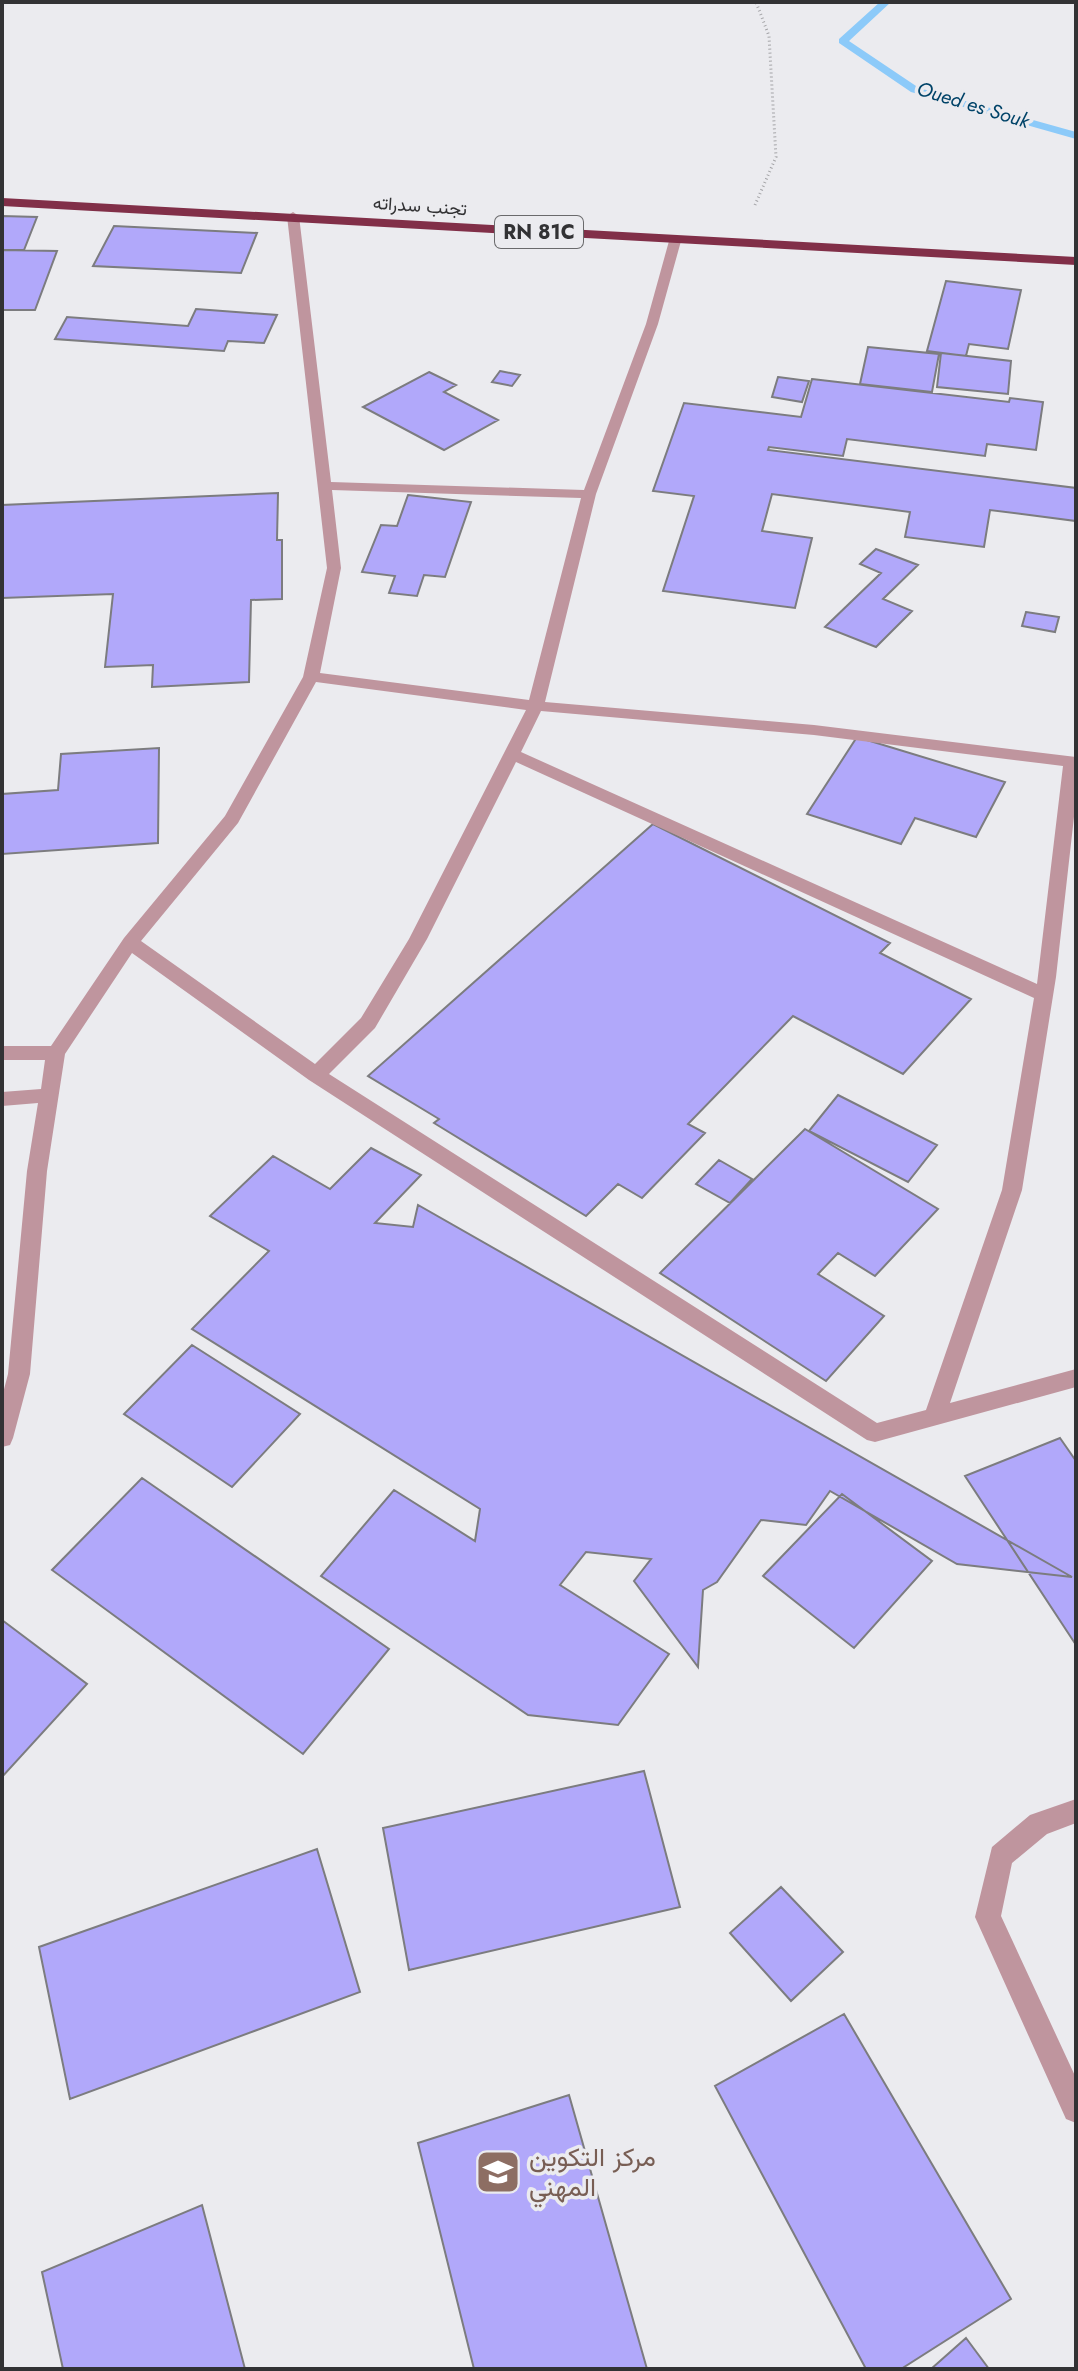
<svg xmlns="http://www.w3.org/2000/svg" width="1078" height="2371" viewBox="0 0 1078 2371" font-family="Jost,Vazirmatn,sans-serif">
<rect width="100%" height="100%" fill="#ebebef"/>
<g fill="none" stroke-linecap="round" stroke-linejoin="round">
<path fill="#8ccaf9" fill-rule="evenodd" d="M880,2H891L849,41L919,88L1076,132V139L911,92L839,43V39Z"/>
</g>
<path fill="#b1a8fa" stroke="#7c7c7f" stroke-width="2" d="M2,216L37,217L24,250H2Z
M114,226L257,233L241,273L93,266Z
M2,250L57,251L35,310H2Z
M946,281L1021,290L1008,349L969,344L966,356L927,351Z
M196,309L277,315L264,343L228,341L224,351L55,339L67,317L188,326Z
M868,347L939,354L932,392L860,384Z
M941,353L1011,361L1008,394L937,387Z
M500,371L520,375L512,386L492,382Z
M429,372L456,385L444,392L498,420L444,450L363,407Z
M778,377L809,381L802,402L772,397Z
M812,379L1009,402L1010,398L1043,402L1036,450L987,444L985,456L847,439L843,456L769,447L768,450L1076,488V521L990,510L984,547L905,537L910,512L772,494L762,531L812,538L795,608L663,591L694,496L653,491L684,403L801,417Z
M278,493L277,540H282V599L251,600L249,682L152,687L153,665L105,667L113,594L2,598V505Z
M408,495L471,502L445,577L424,575L417,596L389,593L395,576L362,572L381,525L397,526Z
M876,549L918,565L883,599L912,611L876,647L825,627L881,573L860,564Z
M1026,612L1059,617L1055,632L1022,626Z
M857,737L1005,782L976,837L915,818L901,844L807,814Z
M159,748L158,843L2,854V794L58,790L61,754Z
M653,824L890,943L880,953L971,999L903,1074L793,1016L688,1124L705,1133L642,1198L618,1184L586,1216L434,1123L439,1119L368,1076Z
M838,1095L937,1145L908,1182L809,1131Z
M805,1129L938,1209L875,1276L838,1253L818,1274L884,1316L826,1381L660,1273Z
M371,1148L421,1175L375,1223L413,1227L418,1205L1072,1577L957,1564L830,1491L806,1525L761,1520L717,1582L703,1590L698,1667L634,1581L651,1559L586,1552L560,1585L669,1654L618,1725L528,1715L321,1576L394,1490L475,1541L480,1509L192,1329L269,1251L210,1216L273,1156L330,1189Z
M719,1160L752,1179L730,1203L696,1184Z
M192,1345L300,1414L232,1487L124,1414Z
M1060,1438L1076,1461V1645L965,1476Z
M142,1478L389,1649L303,1754L52,1570Z
M842,1494L932,1561L854,1648L763,1576Z
M2,1620L87,1684L2,1777Z
M644,1771L680,1907L409,1970L383,1828Z
M317,1849L360,1992L70,2099L39,1947Z
M781,1887L843,1952L791,2001L730,1933Z
M844,2014L1011,2299L901,2369H866L715,2086Z
M569,2095L647,2369H474L418,2143Z
M202,2205L245,2369H63L42,2272Z
M966,2338L989,2369H931Z"/>
<g fill="none" stroke-linecap="round" stroke-linejoin="round">
<path stroke="#a4a4a7" stroke-width="3" stroke-dasharray="1 3" stroke-linecap="butt" d="M755,205L776,157L769,36L756,2"/>
<path fill="#bf959e" fill-rule="evenodd" d="M293,212L299,216L331,482L584,490L646,324L669,241L675,237L681,241L658,324L596,494L545,702L814,725L1076,757V799L1056,977L1022,1190L950,1403L1076,1369V1387L875,1442L867,1440L309,1080L132,953L65,1054L47,1171L30,1374L13,1438L10,1445L2,1447V1397L8,1374L27,1171L38,1103L2,1106V1092L41,1089L45,1060H2V1046H51L124,938L225,816L303,677L327,568L287,216ZM332,490L581,498L529,700L320,673L341,568ZM316,682L526,710L409,939L361,1018L315,1064L141,941L238,823ZM541,711L814,735L1063,766L1037,984L521,752ZM516,762L1034,998L1002,1190L926,1410L877,1423L329,1074L375,1028L427,939Z
M1076,1799V1823L1047,1834L1012,1863L1001,1916L1076,2078V2123L1066,2119L975,1917L992,1847L1030,1815Z"/>
<path fill="#812f48" fill-rule="evenodd" d="M2,198L1076,257V265L2,206Z"/>
</g>
<defs>
<g id="university-square" transform="scale(2.3)"><rect x="-9" y="-9" width="18" height="18" rx="4" fill="#8d6e63" stroke="#ebebef"/><path d="M0-5L7-2L0 1L-7-2ZM-4 1L0 2.5L4 1V4Q0 6-4 4Z" fill="#fff"/></g>
</defs>
<g fill-rule="evenodd">
<use href="#university-square" x="498" y="2172"/>
</g>
<g text-anchor="middle" dominant-baseline="central" stroke-width="7" stroke-linejoin="round" paint-order="stroke">
<g font-size="18" fill="#323234" stroke="#ebebef">
<text transform="translate(420 206) rotate(4)">تجنب سدراته</text>
</g>
<g font-size="20" font-style="italic" fill="#004368" stroke="#ebebef">
<text transform="translate(973 105) rotate(17)">Oued es Souk</text>
</g>
<rect fill="#ebebef" stroke="#6a6a6c" stroke-width="2" x="495" y="216" width="88" height="32" rx="6"/>
<g font-size="20" font-weight="bold" fill="#323234">
<text x="539" y="232">RN 81C</text>
</g>
<g font-size="26" fill="#785e54" stroke="#ebebef" text-anchor="start">
<text x="529" y="2157">مركز التكوين<tspan x="529" dy="30">المهني</tspan></text>
</g>
</g>
<rect width="1078" height="2371" fill="none" stroke="#323234" stroke-width="8"/>
</svg>
